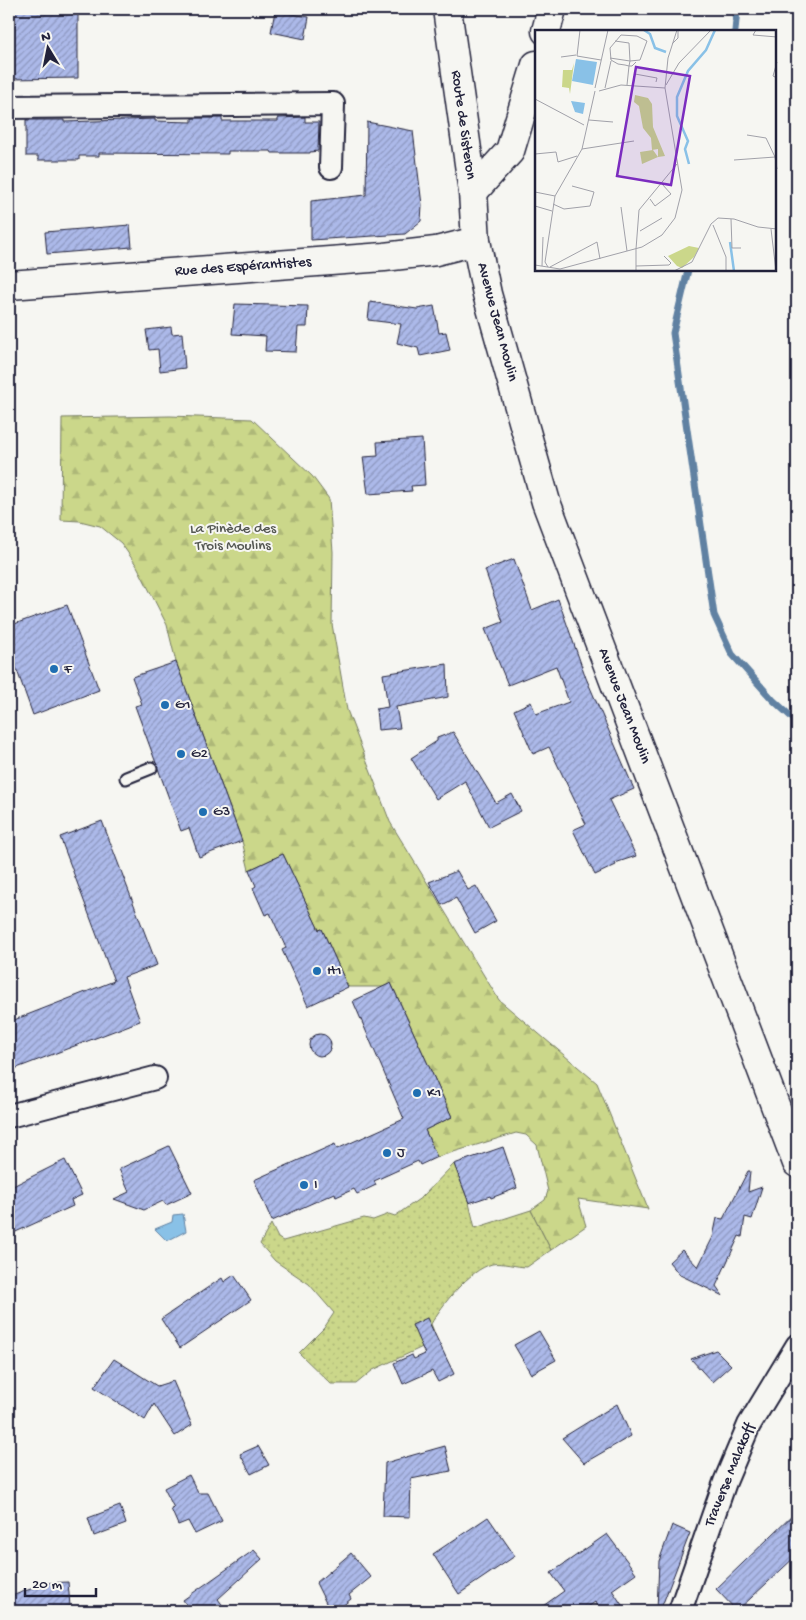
<svg xmlns="http://www.w3.org/2000/svg" width="806" height="1620" viewBox="0 0 806 1620" font-family="'Gochi Hand',sans-serif">
<defs>
<pattern id="grass-dots" width="8" height="8" patternUnits="userSpaceOnUse" patternTransform="scale(1.25)"><rect width="8" height="8" fill="#cbd78a"/><path d="M2 2h.1M6 6h.1" fill="none" stroke="#aeb878" stroke-width="1.8" stroke-linecap="round"/></pattern>
<pattern id="forest-firs" width="22" height="20" patternUnits="userSpaceOnUse" patternTransform="scale(1.25)"><rect width="22" height="20" fill="#cbd78a"/><path d="M5 1l3.5 6h-7zM16 11l3.5 6h-7z" fill="#aeb878"/></pattern>
<pattern id="building-hatch" width="6" height="6" patternUnits="userSpaceOnUse" patternTransform="scale(1.25)"><rect width="6" height="6" fill="#acb9e9"/><path d="M-1 1l2-2M0 6l6-6M5 7l2-2" fill="none" stroke="#8c96be"/></pattern>
</defs>
<rect width="100%" height="100%" fill="#f6f6f2"/>
<filter id="ink" filterUnits="userSpaceOnUse"><feTurbulence type="fractalNoise" baseFrequency=".02" numOctaves="2"/><feDisplacementMap in="SourceGraphic" scale="10" xChannelSelector="R" yChannelSelector="G"/><feConvolveMatrix kernelMatrix="1 2 1 2 8 2 1 2 1" color-interpolation-filters="sRGB"/></filter>
<g filter="url(#ink)">
<path fill="url(#grass-dots)" stroke="#767c62" d="M454,1164L469,1203L475,1228L531,1210L551,1250L527,1267C517,1267 502,1262 492,1264C469,1270 442,1305 431,1324L435,1334L429,1344L373,1370L356,1384H331L299,1353L324,1328L334,1313L309,1284L275,1261L260,1244L271,1224L278,1238L283,1241L364,1218L373,1220L389,1214L395,1216L422,1197Z"/>
<path fill="url(#forest-firs)" stroke="#767c62" d="M170,416L252,419L312,476L329,499L333,552L332,624L347,710L390,822L499,1000L597,1083L648,1209L578,1199L586,1226L551,1250L531,1210L545,1200L548,1191L537,1145L526,1135L516,1133L437,1157L425,1130L452,1117L391,983L383,987H348L322,929L319,930L283,854L249,870L242,841L176,662L167,625L137,566L121,543L100,526L80,521L61,520L62,418Z"/>
<path fill="#89c1e7" stroke="#6081a2" d="M183,1214L186,1231L167,1241L155,1229L172,1222L173,1215Z"/>
<g fill="none" stroke-linecap="round" stroke-linejoin="round">
<path stroke="#6081a2" stroke-width="7" d="M735,31L737,9
M688,270L673,333L714,615L732,654L773,700L797,722"/>
</g>
<path fill="url(#building-hatch)" stroke="#22223b" d="M10,9H78V78L10,79Z
M275,11L309,17L305,39L271,32Z
M305,117V122H319L318,151L310,152V153H272L271,151H228V154L99,153V156H79V160H38V156H26V120H64V122L155,119V121L192,122V118H222V121H278V118Z
M367,122L413,131L422,205L421,221L405,234L311,240V201L366,195Z
M130,225L132,247L47,254L45,232Z
M370,302L417,309L434,306L439,333L446,332L450,350L420,356L418,348L397,343L401,324L368,320Z
M235,304L308,306L307,327H298L296,352L265,351L266,336L232,334Z
M171,327L172,334L182,333L185,368L160,371L158,349L149,350L146,330Z
M422,439L425,485L411,486L412,491L368,494L363,457L378,456L377,442Z
M514,559L532,610L558,599L586,678L634,789L609,800L636,856L615,863L616,865L595,875L573,830L586,824L549,747L533,754L514,710L531,702L536,714L569,702L556,666L508,685L485,629L503,622L485,570Z
M67,605L99,690L33,715L9,648V626Z
M176,662L242,841L199,857L189,828L181,831L135,706L142,704L132,677Z
M447,664L448,697L396,707L400,728L378,730L376,709L388,707L383,674Z
M453,732L496,803L512,794L521,811L489,827L465,781L436,799L411,758L437,741V738Z
M102,821L157,965L124,977L140,1021L9,1071V1022L114,981L60,837Z
M283,854L319,930L322,929L348,987L308,1006L282,950L286,948L270,913L265,915L253,888L256,886L249,870Z
M457,871L468,890L476,886L496,921L475,933L456,898L442,905L429,882Z
M391,983L452,1117L425,1130L437,1157L420,1165L418,1161L374,1181L376,1185L357,1194L354,1189L336,1197L335,1193L272,1221L254,1180L335,1144L337,1149L404,1119L353,1001Z
M309 1045a11 11 0 1 1 22 0a11 11 0 1 1-22 0Z
M169,1146L192,1193L166,1205L163,1201L144,1210L114,1199L129,1192L119,1169Z
M503,1147L517,1188L491,1198L490,1196L469,1203L454,1164Z
M65,1160L82,1195L71,1200L73,1206L9,1235V1188Z
M748,1171H750L748,1192L762,1187L752,1219L745,1217L742,1237L739,1236L716,1286L723,1296L680,1275L669,1262L682,1250L698,1267L713,1237L717,1218L723,1219Z
M234,1275L251,1300L180,1348L161,1319L222,1278L224,1282Z
M427,1318L454,1374L438,1382L432,1371L403,1384L394,1363L412,1355L414,1359L425,1354L412,1325Z
M539,1331L556,1360L531,1374L514,1345Z
M716,1350L731,1365L712,1382L691,1359Z
M114,1359L157,1386L173,1381L192,1425L175,1436L154,1404L145,1420L94,1387Z
M617,1404L631,1436L584,1463L562,1438Z
M258,1446L269,1465L251,1474L240,1454Z
M445,1446L451,1471L411,1479L410,1517L383,1516L385,1463Z
M189,1475L198,1493H208L222,1521L195,1534L188,1521L178,1525L171,1509L174,1508L164,1488Z
M120,1506L126,1524L94,1536L88,1518Z
M797,1511V1555L737,1611L716,1589Z
M488,1517L515,1556L459,1594L433,1554Z
M672,1525L690,1533L660,1611H657L659,1561Z
M607,1534L636,1573L612,1590L626,1611H602L595,1602L582,1611H536L564,1591L551,1573Z
M254,1550L262,1559L218,1599L227,1611H191L183,1600Z
M351,1553L371,1577L349,1595L351,1599L336,1611H330L316,1583Z
M68,1582L70,1606L52,1607L43,1611H9V1597L47,1583Z"/>
<g fill="none" stroke-linecap="round" stroke-linejoin="round">
<g stroke="#22223b" stroke-width="15">
<path id="service" d="M126,778L151,768"/>
</g>
<g stroke="#22223b" stroke-width="26">
<path id="minor" d="M9,107L333,104L331,167
M9,1116L155,1078
M680,1611L725,1482L749,1425L797,1346"/>
</g>
<g stroke="#22223b" stroke-width="31">
<path id="tertiary" d="M546,31L552,9
M473,192L510,151L536,65
M9,285L384,257L436,251L476,241"/>
</g>
<g stroke="#22223b" stroke-width="31">
<path id="secondary" d="M447,9L473,192L476,241L487,294L546,502L797,1163"/>
</g>
<use href="#service" stroke="#f6f6f2" stroke-width="11"/>
<use href="#minor" stroke="#f6f6f2" stroke-width="22"/>
<use href="#tertiary" stroke="#f6f6f2" stroke-width="28"/>
<use href="#secondary" stroke="#f6f6f2" stroke-width="28"/>
</g>
</g>
<g fill="#1f6fb2" stroke="#f6f6f2" stroke-width="2">
<circle cx="54" cy="669" r="5"/>
<circle cx="165" cy="705" r="5"/>
<circle cx="181" cy="754" r="5"/>
<circle cx="203" cy="812" r="5"/>
<circle cx="317" cy="971" r="5"/>
<circle cx="417" cy="1093" r="5"/>
<circle cx="387" cy="1153" r="5"/>
<circle cx="304" cy="1185" r="5"/>
</g>
<g text-anchor="middle" dominant-baseline="central" stroke-width="4" stroke-linejoin="round" paint-order="stroke">
<g font-size="15" fill="#22223b" stroke="#f6f6f2">
<text transform="translate(463 125) rotate(82)">Route de Sisteron</text>
<text transform="translate(243 267) rotate(-4)">Rue des Espérantistes</text>
<text transform="translate(497 322) rotate(75)">Avenue Jean Moulin</text>
<text transform="translate(624 706) rotate(69)">Avenue Jean Moulin</text>
<text transform="translate(730 1475) rotate(-68)">Traverse Malakoff</text>
</g>
<g font-size="15" fill="#555853" stroke="#f6f6f2">
<text x="233" y="529">La Pinède des<tspan x="233" dy="17">Trois Moulins</tspan></text>
</g>
<g font-size="15" fill="#22223b" stroke="#f6f6f2" text-anchor="start">
<text x="64" y="669">F</text>
<text x="175" y="705">G1</text>
<text x="191" y="754">G2</text>
<text x="213" y="812">G3</text>
<text x="327" y="971">H1</text>
<text x="427" y="1093">K1</text>
<text x="397" y="1153">J</text>
<text x="314" y="1185">I</text>
</g>
</g>
<g transform="translate(535 30)">
<rect width="241" height="241" fill="#f6f6f2"/>
<path d="M118,120L123,127L107,134L105,122Z" fill="#cbd78a"/>
<path d="M100,65L113,68L117,74L118,97L130,126L123,127V119L117,120L116,108L108,98L104,76L99,72Z" fill="#cbd78a"/>
<path d="M39,33L35,64L34,58L27,57L28,40H37ZM154,216L164,218L159,227L147,238L142,236L133,226Z" fill="#cbd78a"/>
<path d="M41,29L62,32L58,55L37,51ZM36,71L50,73L48,84L40,82Z" fill="#89c1e7"/>
<path fill="none" stroke="#89c1e7" stroke-width="2.5" d="M109,0L115,4L120,18L131,22M154,134L150,119L153,111L142,86V67L153,41L171,20L180,0M195,212L199,241"/>
<path fill="none" stroke="#a1a1a9" stroke-width="1" d="M45,0L42,26L66,30M221,0L218,5L242,7M137,14L143,8V0M26,27L41,25M75,28L95,31L94,13L80,11M242,32L238,46L242,48M92,55L94,36L95,31L105,30L112,11L102,6L86,5L75,18L76,30L83,34L90,35L94,36H97L101,32M131,55L144,33L176,0M98,56L100,44L122,48L121,52M60,58L73,0M70,58L76,31M64,61L86,55L130,58M0,69L49,95M54,90L78,92M212,105L231,108L240,127M47,119L99,111M0,124L21,122L23,132L42,126M199,130L240,127L242,139M0,162L20,166M115,169L120,176L136,164L127,154M18,174L29,179L55,176L59,162L37,156M0,176L17,181M86,177L92,221M104,180L142,134M196,189L197,218H206M178,195L191,227V241M236,199L241,241M105,201L127,188M101,219L104,180M101,219V241M0,235L25,239L107,217L127,205L140,188L147,160L130,58L133,28L142,0M7,236L8,207M101,236L134,235L136,233L129,226M13,237L10,232L20,166L47,119L60,61M15,237L62,212L65,229M139,241L157,232L176,194L183,188L199,189L223,197L242,199"/>
<path fill="#7b2cbf" fill-opacity="0.15" stroke="#7b2cbf" stroke-width="2.5" d="M101,37L155,46L136,155L82,146Z"/>
<rect width="241" height="241" fill="none" stroke="#22223b" stroke-width="2.5"/>
</g>
<rect width="806" height="1620" fill="none" stroke="#f6f6f2" stroke-width="30"/>
<rect x="15" y="15" width="776" height="1590" fill="none" stroke="#22223b" stroke-width="2" filter="url(#ink)"/>
<g transform="translate(48 48) rotate(350)" stroke="#f6f6f2" stroke-width="4" paint-order="stroke">
<path d="M0-4L9 19L0 12L-9 19Z" fill="#22223b"/>
<text y="-8" font-size="14" font-weight="bold" text-anchor="middle" fill="#22223b">N</text>
</g>
<path d="M25 1588v8h71v-8" fill="none" stroke="#22223b" stroke-width="2.5"/>
<text x="32" y="1588" font-size="15" fill="#22223b" stroke="#f6f6f2" stroke-width="4" paint-order="stroke">20 m</text>
</svg>
